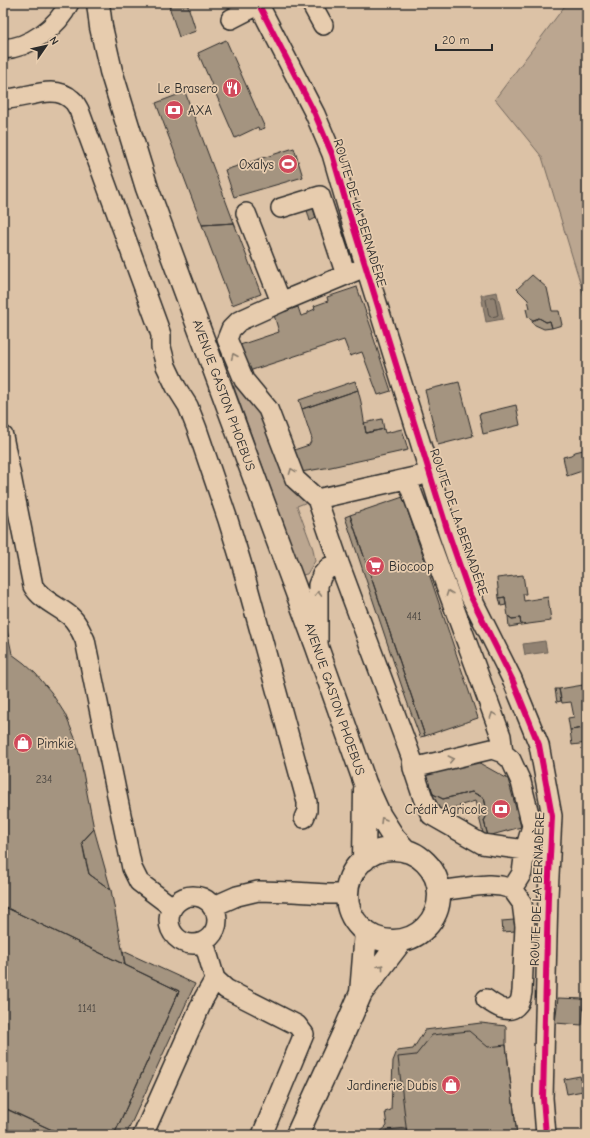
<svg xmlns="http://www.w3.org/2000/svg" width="590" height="1138" viewBox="0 0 590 1138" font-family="'Comic Neue',sans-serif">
<rect width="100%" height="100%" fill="#dcc2a6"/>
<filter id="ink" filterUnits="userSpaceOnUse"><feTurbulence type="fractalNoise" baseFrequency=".025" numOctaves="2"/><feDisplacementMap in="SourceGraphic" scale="8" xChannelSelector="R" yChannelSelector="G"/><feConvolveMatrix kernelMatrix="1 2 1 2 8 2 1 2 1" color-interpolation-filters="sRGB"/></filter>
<g filter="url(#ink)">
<path fill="#bba690" stroke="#73685e" d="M567,3H587V305L542,157L495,99Z
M241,385L260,412L310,501L297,506L313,549L315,561L307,574L302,575L234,387Z"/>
<path fill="#918272" stroke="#685f56" d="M497,292L503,319L486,322L481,295Z
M545,641L547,652L525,655L523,644Z"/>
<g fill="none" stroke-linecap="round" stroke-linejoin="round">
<path stroke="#544e47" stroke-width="1" d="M493,297L495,298L498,315L496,316L491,317L489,316L486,300L487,298Z"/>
</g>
<path fill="#a49480" stroke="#2b2b2b" d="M168,3H187L196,31L179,37Z
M226,40L265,128L259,130L258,127L235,138L198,53Z
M185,92L234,223L202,225L156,103Z
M294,148L303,177L234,197L225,170Z
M313,208L316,218L310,221L307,210Z
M234,223L261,294L232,305L202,225Z
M532,275L547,288L552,311H559L562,325L552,328L550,321L546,322L539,318L533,320L528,317L526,309L530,308L528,300L517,289Z
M357,287L373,333H372L391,391L378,395L362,352L350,356L344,340L246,372L237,346L279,332L274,315L298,307L301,316L308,314V312L315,309L314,306L328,301L327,297Z
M539,318L546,322L550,321L552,328L544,329L533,324L532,321Z
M355,381L358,390L302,409L299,400Z
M459,382L473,436L438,445L425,390Z
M358,390L361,402L366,433L384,429L385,433L402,429L408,450L331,467L301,472L294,450L309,445L312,439L302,409Z
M516,405L520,425L483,434L479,414Z
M382,419L384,429L366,433L364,423Z
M583,450L587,451V471L585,470L567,476L563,457L571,455L575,452Z
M403,497L478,718L425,736L350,515Z
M350,515L425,736L420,737L406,699L345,517Z
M523,575L526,594H523L524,601L548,597L551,621L521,625L520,618L512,619L508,616L505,597L499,598L497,578Z
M505,597L506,605L501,606L499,598Z
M3,610L12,654L24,663L36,674L51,692L65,714L75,738L80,757L94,829L82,842L85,858L89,874L111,890L125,965L3,906Z
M508,616L512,619L520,618L521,625L509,627Z
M583,685L587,710V743L585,728L570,730L568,718L574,717L571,702L562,703L559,689Z
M555,689H559L561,701L557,702Z
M585,728L587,743L572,745L570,730Z
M474,760L508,779L521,827L488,836L484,821L486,817L488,815L484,798L472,792L443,799L433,794L431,787L424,789L420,775Z
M431,787L433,794L443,799L472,792L484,798L488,815L486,817L484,821L488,836L484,837L475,801L435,813L424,789Z
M94,829L111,890L89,874L82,842Z
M3,906L179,991L114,1135H63L3,1107Z
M514,920L515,931L503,932L502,921Z
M123,951L195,984L126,1135H114L179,991L125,965Z
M558,998L584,999L582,1025L555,1023Z
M481,1023L506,1026V1045L517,1135H377L387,1126L385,1112L391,1110L393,1061L397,1051L413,1049L425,1030Z
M469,1031L488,1047L506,1045L517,1135H407L398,1057L416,1055L432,1035Z
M580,1076L583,1091L567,1094L564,1079Z
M3,1107L8,1110L63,1135H3Z
M584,1108H587V1132H585Z
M406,1128L407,1135H381L387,1130Z"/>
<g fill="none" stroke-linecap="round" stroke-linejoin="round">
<g stroke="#2b2b2b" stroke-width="22">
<path id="minor" d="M258,3L315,114L332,154L350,216L448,532L470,595L512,679L539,745L552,816L548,896L543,1098L546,1135
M311,3L323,25
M231,19L262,3
M3,49C29,48 58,27 69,3
M3,99C24,100 54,82 72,100C75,102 77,107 79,110L158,326L161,335V347L166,366L176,387L188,406L197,429L228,520L241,562L307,802V811L304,818
M281,208L320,196L346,275
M246,213L281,302
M365,267L281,302L239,321L231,329L227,339L244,380L268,409L295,479L317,499L339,563L412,759L413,768L423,798L431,815L482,844L525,850
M3,436L33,586C41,600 58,606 70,616C77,622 81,631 85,640L132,868L139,882L172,907
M407,479L501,736L503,753
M317,499L419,476
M318,644V585L322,575L329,567L339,563
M413,768L492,749L503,753L511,760L521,782L532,826L525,850L522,873L512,889
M439,891L476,886L489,885L501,886L512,889L522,903L525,926L522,992C521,996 521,1001 518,1004C509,1016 494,1005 486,999
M169 920a24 24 0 1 1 48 0a24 24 0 1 1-48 0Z
M212,907L237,896L258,891L293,892L327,894H348
M204,942L215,979L226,989L297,1025L304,1034L262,1135
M143,1135L204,998L215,979"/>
</g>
<g stroke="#2b2b2b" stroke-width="25">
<path id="major" d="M98,3L101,27L111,71L147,188L317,647L365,783L380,816L394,838L406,851
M347 895a46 46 0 1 1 92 0a46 46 0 1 1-92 0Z
M364,860L365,790
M361,993L366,932
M297,1135L345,1030L361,993L401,941"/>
</g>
<use href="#minor" stroke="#e7ccae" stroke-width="19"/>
<use href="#major" stroke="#e7ccae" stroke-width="22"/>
<g stroke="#e7ccae" stroke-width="8">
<path id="cycleway" d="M258,3L315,114L332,154L350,216L448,532L470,595L512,679L539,745L552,816L548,896L543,1098L546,1135"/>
</g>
<use href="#cycleway" stroke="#d6006c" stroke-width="6"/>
</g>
<defs><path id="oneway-chevron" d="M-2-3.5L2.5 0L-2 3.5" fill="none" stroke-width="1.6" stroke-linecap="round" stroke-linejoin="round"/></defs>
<g stroke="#897c6c">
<use href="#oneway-chevron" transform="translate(234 356) rotate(-113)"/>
<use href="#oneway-chevron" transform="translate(292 471) rotate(-111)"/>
<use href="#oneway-chevron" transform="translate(449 593) rotate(-110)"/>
<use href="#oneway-chevron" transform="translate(318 594) rotate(-89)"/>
<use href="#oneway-chevron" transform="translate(493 715) rotate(-110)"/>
<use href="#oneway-chevron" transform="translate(451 759) rotate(-13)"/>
<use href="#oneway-chevron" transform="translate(383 820) rotate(-121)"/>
<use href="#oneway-chevron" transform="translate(381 967) rotate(-52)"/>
</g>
</g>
<defs>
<g id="restaurant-disc" transform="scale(1)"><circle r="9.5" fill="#d1495b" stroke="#e7ccae"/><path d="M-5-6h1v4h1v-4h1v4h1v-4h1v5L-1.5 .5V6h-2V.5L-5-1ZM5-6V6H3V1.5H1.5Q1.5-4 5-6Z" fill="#fff"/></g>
<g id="bank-disc" transform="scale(1)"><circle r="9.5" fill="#d1495b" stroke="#e7ccae"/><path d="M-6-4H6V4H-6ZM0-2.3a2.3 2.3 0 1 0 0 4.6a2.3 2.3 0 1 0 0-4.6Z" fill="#fff"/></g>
<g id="stadium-disc" transform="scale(1)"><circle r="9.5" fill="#d1495b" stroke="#e7ccae"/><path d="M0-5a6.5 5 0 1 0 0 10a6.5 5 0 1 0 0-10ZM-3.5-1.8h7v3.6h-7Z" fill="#fff"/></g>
<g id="supermarket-disc" transform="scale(1)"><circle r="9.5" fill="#d1495b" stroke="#e7ccae"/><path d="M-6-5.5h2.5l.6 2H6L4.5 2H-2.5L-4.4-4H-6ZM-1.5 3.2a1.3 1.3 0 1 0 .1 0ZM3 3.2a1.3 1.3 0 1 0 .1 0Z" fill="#fff"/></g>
<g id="shop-disc" transform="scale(1)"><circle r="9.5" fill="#d1495b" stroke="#e7ccae"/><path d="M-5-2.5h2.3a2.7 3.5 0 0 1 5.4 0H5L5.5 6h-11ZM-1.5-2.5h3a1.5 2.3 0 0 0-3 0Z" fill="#fff"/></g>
</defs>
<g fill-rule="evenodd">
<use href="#restaurant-disc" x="232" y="88"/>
<use href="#bank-disc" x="174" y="110"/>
<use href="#stadium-disc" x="288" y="164"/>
<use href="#supermarket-disc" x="375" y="566"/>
<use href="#shop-disc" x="23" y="743"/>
<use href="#bank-disc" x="501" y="809"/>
<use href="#shop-disc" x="451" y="1085"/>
</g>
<g text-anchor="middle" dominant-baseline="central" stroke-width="3.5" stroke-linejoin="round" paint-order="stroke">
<g font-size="11" fill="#494540">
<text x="414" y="616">441</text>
<text x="44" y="779">234</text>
<text x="87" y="1008">1141</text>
</g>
<g font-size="13" fill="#2b2b2b" stroke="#e7ccae" text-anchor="end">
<text x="218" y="88">Le Brasero</text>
<text x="188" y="110" text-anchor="start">AXA</text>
<text x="274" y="164">Oxalys</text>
<text x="389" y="566" text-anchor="start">Biocoop</text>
<text x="37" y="743" text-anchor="start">Pimkie</text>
<text x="487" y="809">Crédit Agricole</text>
<text x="437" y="1085">Jardinerie Dubis</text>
</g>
<g font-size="13" fill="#2b2b2b" stroke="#e7ccae">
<text transform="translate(360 213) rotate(73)">ROUTE DE LA BERNADÈRE</text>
<text transform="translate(224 395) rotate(70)">AVENUE GASTON PHOEBUS</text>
<text transform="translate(459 522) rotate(71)">ROUTE DE LA BERNADÈRE</text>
<text transform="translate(335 699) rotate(71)">AVENUE GASTON PHOEBUS</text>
<text transform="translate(537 889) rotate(-88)">ROUTE DE LA BERNADÈRE</text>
</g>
</g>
<rect width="590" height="1138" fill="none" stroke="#e7ccae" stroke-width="16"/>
<rect x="8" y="8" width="574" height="1122" fill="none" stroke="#2b2b2b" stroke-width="1.5" filter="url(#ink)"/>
<g transform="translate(46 46) rotate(56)" stroke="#e7ccae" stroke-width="3" paint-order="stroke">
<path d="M0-3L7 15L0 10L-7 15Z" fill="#2b2b2b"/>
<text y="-6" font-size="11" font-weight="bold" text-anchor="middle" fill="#2b2b2b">N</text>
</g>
<path d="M436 44v6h56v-6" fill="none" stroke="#2b2b2b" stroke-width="2"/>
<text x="442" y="44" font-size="12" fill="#2b2b2b" stroke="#e7ccae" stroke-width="3" paint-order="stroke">20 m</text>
</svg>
